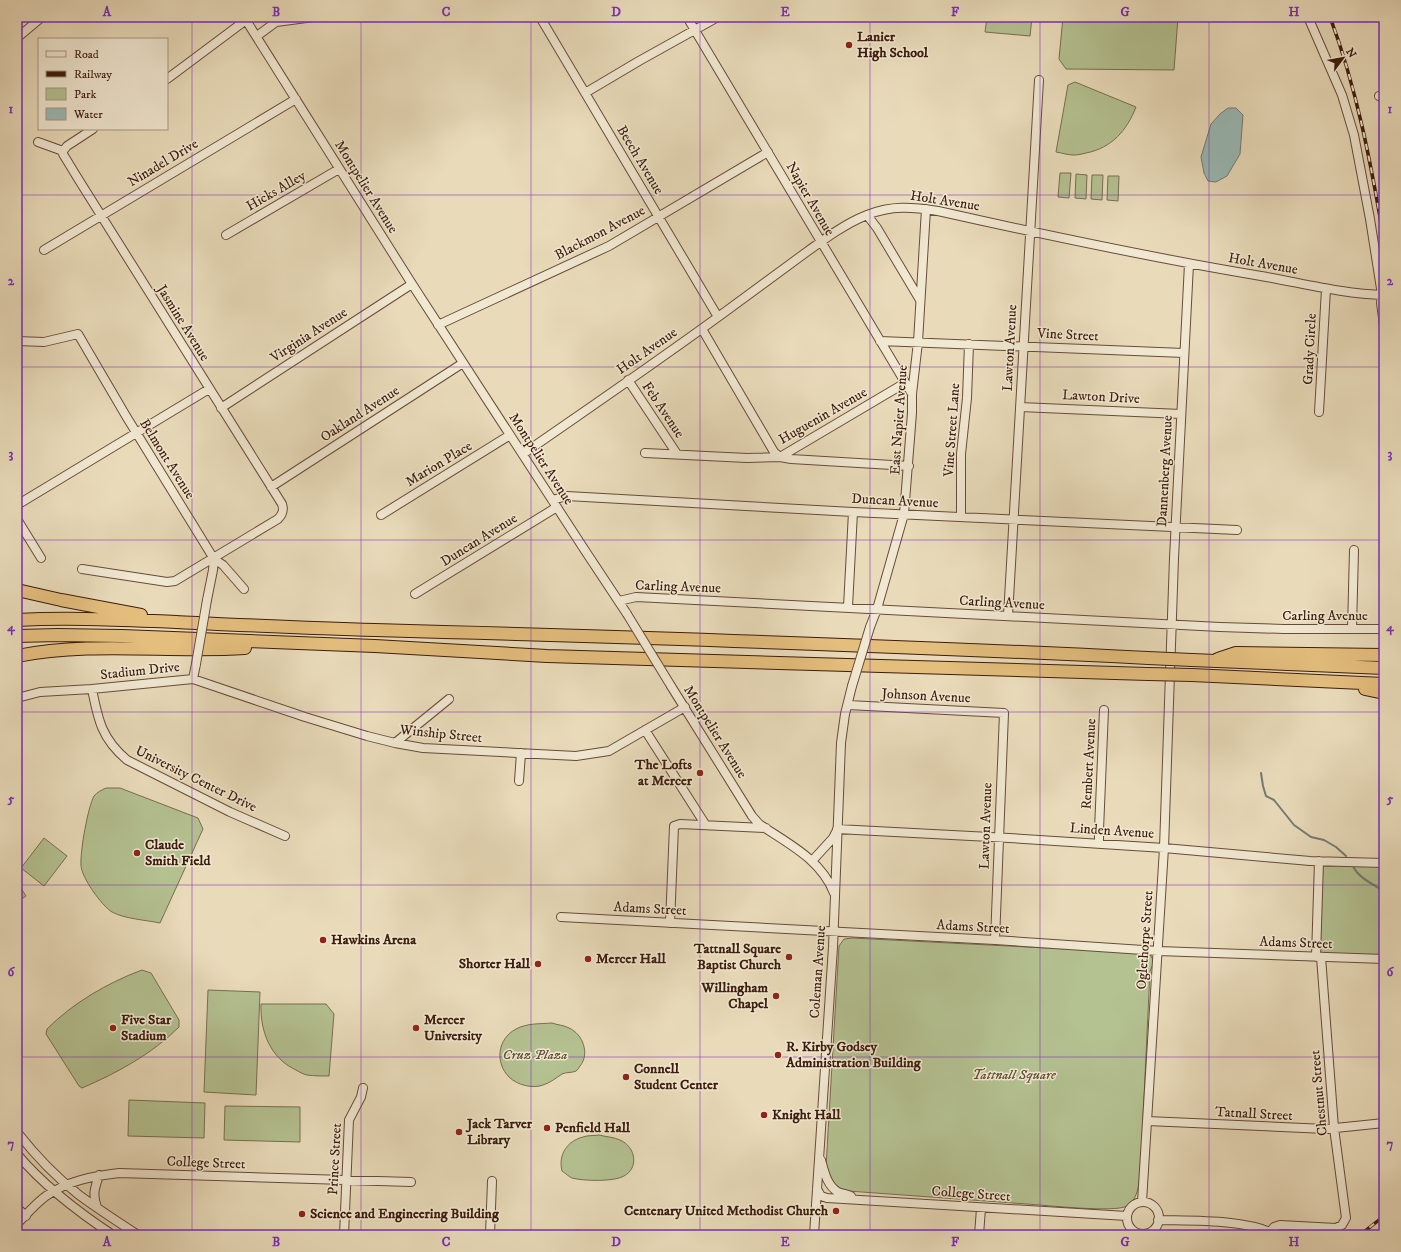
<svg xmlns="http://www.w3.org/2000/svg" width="1401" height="1252" viewBox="0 0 1401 1252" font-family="'IM FELL DW Pica',serif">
<rect width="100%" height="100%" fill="#e9dbba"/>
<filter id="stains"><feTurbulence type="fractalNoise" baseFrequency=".005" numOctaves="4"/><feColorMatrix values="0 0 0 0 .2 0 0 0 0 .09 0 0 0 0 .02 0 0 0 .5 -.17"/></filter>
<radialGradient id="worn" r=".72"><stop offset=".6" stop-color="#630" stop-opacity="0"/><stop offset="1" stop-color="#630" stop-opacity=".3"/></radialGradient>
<path fill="#b4c191" stroke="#786e4f" d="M987,17H1032L1030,36L985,32Z
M1063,17H1178L1174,70L1066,69L1059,59Z
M1075,82L1136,107C1127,130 1112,148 1086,153C1082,154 1078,155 1074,155C1068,155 1062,153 1056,152L1068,85Z
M1060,173H1071L1069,198L1058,197Z
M1076,174L1087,175L1086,199L1075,198Z
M1092,175H1103L1102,200L1091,199Z
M1108,176H1119L1118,201L1107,200Z
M106,788H120L198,818L203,829L160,923C146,920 125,919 112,912C102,906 81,877 81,865C80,851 88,807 94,796C97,792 102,790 106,788Z
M44,838L67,856L44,886L21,868Z
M1320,862L1384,864V959L1316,957Z
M17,882L26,896L17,902Z
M852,938L1144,953L1151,956L1154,962L1150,971L1141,1161C1139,1176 1141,1197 1127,1206C1115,1213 1044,1205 1027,1204C967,1200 908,1195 848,1191C832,1187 832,1181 826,1167L839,946L844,939Z
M142,970L151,973L179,1020V1027C152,1054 117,1073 82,1088L79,1086L46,1034L47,1029C73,1003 107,983 142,970Z
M208,990L260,992L256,1095L204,1092Z
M261,1004H326L334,1014L329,1076C322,1076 314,1076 307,1075C303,1074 299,1072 296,1070C270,1058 260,1031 261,1004Z
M552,1023C557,1025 564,1025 569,1028C583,1034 590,1054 580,1066C579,1067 578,1070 576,1071C572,1073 566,1072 562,1074C556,1078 550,1083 543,1085C533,1089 517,1085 509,1077C495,1063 497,1039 516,1029C527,1023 540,1024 552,1023Z
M129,1100L205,1103L204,1138L128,1136Z
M225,1106L300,1107V1142L224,1140Z
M599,1135C606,1137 614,1137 620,1140C636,1147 639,1168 624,1176C614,1182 583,1181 572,1178C568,1176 565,1173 562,1171C558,1155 567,1141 583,1137C588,1135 594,1136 599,1135Z"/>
<path fill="#99bab6" stroke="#747b72" d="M1228,108H1236L1243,115L1240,154L1227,176L1216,182L1208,181L1204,173L1201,157L1211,124L1220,114Z
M575,1230L598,1232L597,1235H574Z"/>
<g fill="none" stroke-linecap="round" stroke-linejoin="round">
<path stroke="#747b72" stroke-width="2" d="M1261,773L1263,786L1266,796L1274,800L1294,825L1311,837L1324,840L1336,847L1346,856
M1353,866C1358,878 1374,884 1384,892"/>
<g stroke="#674c38" stroke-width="10">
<path id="minor" d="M244,17L412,284L584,549L627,614
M540,17L718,317
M687,17L912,394
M1308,17L1342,95L1354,135L1370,219L1382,295L1381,303L1384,325
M276,22L314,17
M257,36L276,22L279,18
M17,38L42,17
M167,79L246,20
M585,93L639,61L718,17
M1379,96L1384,97
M38,142L63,151
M63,151V154L77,177L282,504C284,510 283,514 278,519L175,581L167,582L82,569
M63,151L67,146L93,129
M867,215L877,228L920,300
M226,235L339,169
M44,250L296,99
M438,325L609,246L768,152
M702,329L774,452L780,457L791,459L909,466
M17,341L44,342L78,334L126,416L214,559L223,565L244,589
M880,341L1184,353
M628,380L677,454
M1020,407L1181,414
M221,408L412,284
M1319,412L1326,289
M645,453L747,458L780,457L905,383
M523,454C592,406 661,359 729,309C752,292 775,275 797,259C819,243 842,225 867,215C892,205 912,207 938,211C1045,235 1153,258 1261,276C1302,283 1343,294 1384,295
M271,487L463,363
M552,500L567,496L853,512L1237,530
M17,505L209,389
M381,515L510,435
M961,517V454L967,398L969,344
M17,519L41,558
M415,594L557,507
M207,600L213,570L214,559
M619,601L636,597L1220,627L1284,629H1384
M848,607L853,512
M1008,616L1039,80
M870,627L877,609L904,514L912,413V394L918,342L926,209
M1352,629L1354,550
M193,679L196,664
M671,686L752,816L759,824C787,843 821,859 834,893
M92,689C98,720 102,739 127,760L230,812L285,836
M17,698L40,692L92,689L193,679L305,717L367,736L395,743L423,748L576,756L609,751L685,707
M848,705L1004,713L995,940
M645,730L705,824
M395,743L449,699
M519,781L521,753
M837,829L1009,838L1164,848L1310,861L1384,863
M1099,843V830L1104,710
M812,861L833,838L836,832
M561,917L995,940L1158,951L1384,959
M670,923L674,826L680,824L766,828
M1316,957L1319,861
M1147,1121L1326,1129L1384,1123
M17,1132C35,1155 56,1177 79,1195C98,1209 118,1222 138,1235
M17,1154C44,1186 78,1212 113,1235
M821,1160C824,1171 827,1186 838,1192C842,1194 847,1194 851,1196
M817,1189L821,1196L827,1198L1127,1216
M1142,1202L1164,848L1174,558L1189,264
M1127 1218a16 16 0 1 1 32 0a16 16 0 1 1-32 0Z
M97,1207C92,1194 95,1188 99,1175
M17,1208L26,1216
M1158,1220C1191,1221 1248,1219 1276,1235
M17,1224C26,1215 35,1204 46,1196C67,1181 93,1176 119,1173L411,1182
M1270,1232L1274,1227L1280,1225L1336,1228L1342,1225L1346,1218L1334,1128L1321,957
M344,1235L349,1120L361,1097L363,1088
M490,1235L492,1181
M814,1235L833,947L841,743L845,714L852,686
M979,1235L981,1208"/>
</g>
<g stroke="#3c1c0d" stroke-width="14">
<path id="highway" d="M17,590L61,600L141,615
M17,620C70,617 123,620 176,622C243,625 309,628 375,630C633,637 891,645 1148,658
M17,636L58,635L122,636L375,646L547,656L1148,674
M17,656C93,641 169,653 245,648
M1218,659L1236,653L1384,655
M1192,660L1384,668
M1192,675L1384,684
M1365,689L1384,693"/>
</g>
<use href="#minor" stroke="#f1e8d2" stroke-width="8"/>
<use href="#highway" stroke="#e4be7d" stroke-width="12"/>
<g stroke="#3c1c0d" stroke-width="3.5">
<path id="rail" d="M1330,17C1357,89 1371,164 1384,240
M1360,1235L1384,1216"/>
</g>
<use href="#rail" stroke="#f1e8d2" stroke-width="2" stroke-dasharray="6" stroke-linecap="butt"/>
<g stroke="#674c38" stroke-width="10" stroke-linecap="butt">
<path id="minor-bridge" d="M627,614L671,686
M196,664L207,600
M852,686L870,627"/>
</g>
<g stroke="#3c1c0d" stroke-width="14" stroke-linecap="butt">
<path id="highway-bridge" d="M1148,658L1192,660
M1148,674L1192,675"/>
</g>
<use href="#minor-bridge" stroke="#f1e8d2" stroke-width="8"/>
<use href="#highway-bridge" stroke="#e4be7d" stroke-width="12"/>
</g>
<path fill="none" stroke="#7b2cbf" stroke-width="1" stroke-opacity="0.55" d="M192,17V1235M361,17V1235M531,17V1235M700,17V1235M870,17V1235M1040,17V1235M1209,17V1235M17,195H1384M17,367H1384M17,540H1384M17,712H1384M17,885H1384M17,1057H1384"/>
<g fill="#8f2418" stroke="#f1e8d2" stroke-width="1.5">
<circle cx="849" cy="45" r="4"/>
<circle cx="700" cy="773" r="4"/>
<circle cx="137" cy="853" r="4"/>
<circle cx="323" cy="940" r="4"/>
<circle cx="789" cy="957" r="4"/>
<circle cx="588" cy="959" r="4"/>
<circle cx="538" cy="964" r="4"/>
<circle cx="776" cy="996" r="4"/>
<circle cx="113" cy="1028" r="4"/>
<circle cx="416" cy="1028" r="4"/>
<circle cx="778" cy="1055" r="4"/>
<circle cx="626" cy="1077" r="4"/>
<circle cx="764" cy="1115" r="4"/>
<circle cx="547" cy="1128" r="4"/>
<circle cx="459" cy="1132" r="4"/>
<circle cx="836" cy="1211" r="4"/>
<circle cx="302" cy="1214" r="4"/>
</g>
<g text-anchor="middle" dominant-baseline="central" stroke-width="3" stroke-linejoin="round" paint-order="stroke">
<g font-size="14" font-weight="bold" fill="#3c1c0d" stroke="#f1e8d2" text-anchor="start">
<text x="857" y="37">Lanier<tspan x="857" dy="16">High School</tspan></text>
<text x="692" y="765" text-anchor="end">The Lofts<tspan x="692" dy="16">at Mercer</tspan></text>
<text x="145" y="845">Claude<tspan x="145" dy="16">Smith Field</tspan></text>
<text x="331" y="940">Hawkins Arena</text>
<text x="781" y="949" text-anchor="end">Tattnall Square<tspan x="781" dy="16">Baptist Church</tspan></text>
<text x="596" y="959">Mercer Hall</text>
<text x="530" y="964" text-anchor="end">Shorter Hall</text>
<text x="768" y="988" text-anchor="end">Willingham<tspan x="768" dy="16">Chapel</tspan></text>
<text x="121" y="1020">Five Star<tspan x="121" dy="16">Stadium</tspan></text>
<text x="424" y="1020">Mercer<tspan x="424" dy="16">University</tspan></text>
<text x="786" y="1047">R. Kirby Godsey<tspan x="786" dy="16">Administration Building</tspan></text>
<text x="634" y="1069">Connell<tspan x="634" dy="16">Student Center</tspan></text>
<text x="772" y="1115">Knight Hall</text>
<text x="467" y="1124">Jack Tarver<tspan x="467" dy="16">Library</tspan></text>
<text x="555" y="1128">Penfield Hall</text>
<text x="828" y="1211" text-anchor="end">Centenary United Methodist Church</text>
<text x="310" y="1214">Science and Engineering Building</text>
</g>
<g font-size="14" fill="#3c1c0d" stroke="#f1e8d2">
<text transform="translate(640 160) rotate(59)">Beech Avenue</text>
<text transform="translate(163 163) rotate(-31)">Ninadel Drive</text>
<text transform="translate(366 187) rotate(58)">Montpelier Avenue</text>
<text transform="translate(276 191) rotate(-30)">Hicks Alley</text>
<text transform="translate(810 199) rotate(60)">Napier Avenue</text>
<text transform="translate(945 201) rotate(9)">Holt Avenue</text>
<text transform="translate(600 233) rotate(-28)">Blackmon Avenue</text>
<text transform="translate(1263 264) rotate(10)">Holt Avenue</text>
<text transform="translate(183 323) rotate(58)">Jasmine Avenue</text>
<text transform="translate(309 335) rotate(-33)">Virginia Avenue</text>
<text transform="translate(1068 335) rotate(3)">Vine Street</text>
<text transform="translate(1010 348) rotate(-87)">Lawton Avenue</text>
<text transform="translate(1310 349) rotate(-87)">Grady Circle</text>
<text transform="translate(647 351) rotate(-35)">Holt Avenue</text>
<text transform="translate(1101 397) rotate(3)">Lawton Drive</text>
<text transform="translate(663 410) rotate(56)">Feb Avenue</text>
<text transform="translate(360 414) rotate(-33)">Oakland Avenue</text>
<text transform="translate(823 416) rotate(-30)">Huguenin Avenue</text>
<text transform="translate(899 420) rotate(-86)">East Napier Avenue</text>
<text transform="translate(952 430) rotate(-86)">Vine Street Lane</text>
<text transform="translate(167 459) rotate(58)">Belmont Avenue</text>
<text transform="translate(541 459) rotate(57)">Montpelier Avenue</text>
<text transform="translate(439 464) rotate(-31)">Marion Place</text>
<text transform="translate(1165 471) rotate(-87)">Dannenberg Avenue</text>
<text transform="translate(895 501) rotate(3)">Duncan Avenue</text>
<text transform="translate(479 540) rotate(-32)">Duncan Avenue</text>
<text transform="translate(678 587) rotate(2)">Carling Avenue</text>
<text transform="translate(1002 603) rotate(3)">Carling Avenue</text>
<text x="1325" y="616">Carling Avenue</text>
<text transform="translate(140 671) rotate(-6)">Stadium Drive</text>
<text transform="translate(926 696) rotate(3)">Johnson Avenue</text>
<text transform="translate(715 732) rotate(58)">Montpelier Avenue</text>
<text transform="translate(441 734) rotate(6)">Winship Street</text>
<text transform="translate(1089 764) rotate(-87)">Rembert Avenue</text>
<text transform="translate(196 779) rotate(26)">University Center Drive</text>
<text transform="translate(986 826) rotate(-88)">Lawton Avenue</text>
<text transform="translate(1112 831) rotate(4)">Linden Avenue</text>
<text transform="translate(650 909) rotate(3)">Adams Street</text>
<text transform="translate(973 927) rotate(3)">Adams Street</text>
<text transform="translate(1145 940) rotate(-86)">Oglethorpe Street</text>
<text transform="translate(1296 943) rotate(2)">Adams Street</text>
<text transform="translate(818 972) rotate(-86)">Coleman Avenue</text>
<text transform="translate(1319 1093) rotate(-95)">Chestnut Street</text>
<text transform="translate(1254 1114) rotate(3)">Tatnall Street</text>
<text transform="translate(335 1159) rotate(-87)">Prince Street</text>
<text transform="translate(206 1163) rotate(2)">College Street</text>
<text transform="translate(971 1194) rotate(4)">College Street</text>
</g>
<g font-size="14" font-style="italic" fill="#604e35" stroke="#f1e8d2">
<text x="535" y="1055">Cruz Plaza</text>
<text x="1014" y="1075">Tattnall Square</text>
</g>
</g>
<rect width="1401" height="1252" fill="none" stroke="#e9dbba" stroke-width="44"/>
<rect x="38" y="38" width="130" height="92" fill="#f1e8d2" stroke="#a99683"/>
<rect x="46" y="51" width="20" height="6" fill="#f1e8d2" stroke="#a99683"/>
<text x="74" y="58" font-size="12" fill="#3c1c0d">Road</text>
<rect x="46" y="71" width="20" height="6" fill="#3c1c0d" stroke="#a99683"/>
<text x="74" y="78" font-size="12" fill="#3c1c0d">Railway</text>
<rect x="46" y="88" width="20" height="12" fill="#b4c191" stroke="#a99683"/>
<text x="74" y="98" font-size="12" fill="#3c1c0d">Park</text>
<rect x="46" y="108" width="20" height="12" fill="#99bab6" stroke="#a99683"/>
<text x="74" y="118" font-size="12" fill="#3c1c0d">Water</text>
<g transform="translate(1343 58) rotate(58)" stroke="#f1e8d2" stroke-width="3" paint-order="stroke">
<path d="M0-3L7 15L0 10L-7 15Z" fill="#3c1c0d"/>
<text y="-6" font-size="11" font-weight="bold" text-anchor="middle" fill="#3c1c0d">N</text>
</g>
<rect x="22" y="22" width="1357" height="1208" fill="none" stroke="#7b2cbf" stroke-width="1.5"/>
<g font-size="13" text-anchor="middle" font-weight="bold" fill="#7b2cbf">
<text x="107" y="16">A</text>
<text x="276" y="16">B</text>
<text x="446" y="16">C</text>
<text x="616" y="16">D</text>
<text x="785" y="16">E</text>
<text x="955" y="16">F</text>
<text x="1125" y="16">G</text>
<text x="1294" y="16">H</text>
<text x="11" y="113">1</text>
<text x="1390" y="113">1</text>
<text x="11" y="285">2</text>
<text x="1390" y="285">2</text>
<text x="11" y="458">3</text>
<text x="1390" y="458">3</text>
<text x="11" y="631">4</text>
<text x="1390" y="631">4</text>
<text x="11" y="803">5</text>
<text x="1390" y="803">5</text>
<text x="11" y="976">6</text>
<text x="1390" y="976">6</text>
<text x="11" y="1148">7</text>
<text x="1390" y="1148">7</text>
<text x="107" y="1246">A</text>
<text x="276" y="1246">B</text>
<text x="446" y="1246">C</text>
<text x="616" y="1246">D</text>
<text x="785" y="1246">E</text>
<text x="955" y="1246">F</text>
<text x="1125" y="1246">G</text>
<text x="1294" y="1246">H</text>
</g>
<rect width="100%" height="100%" filter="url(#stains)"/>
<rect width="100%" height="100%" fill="url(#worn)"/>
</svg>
